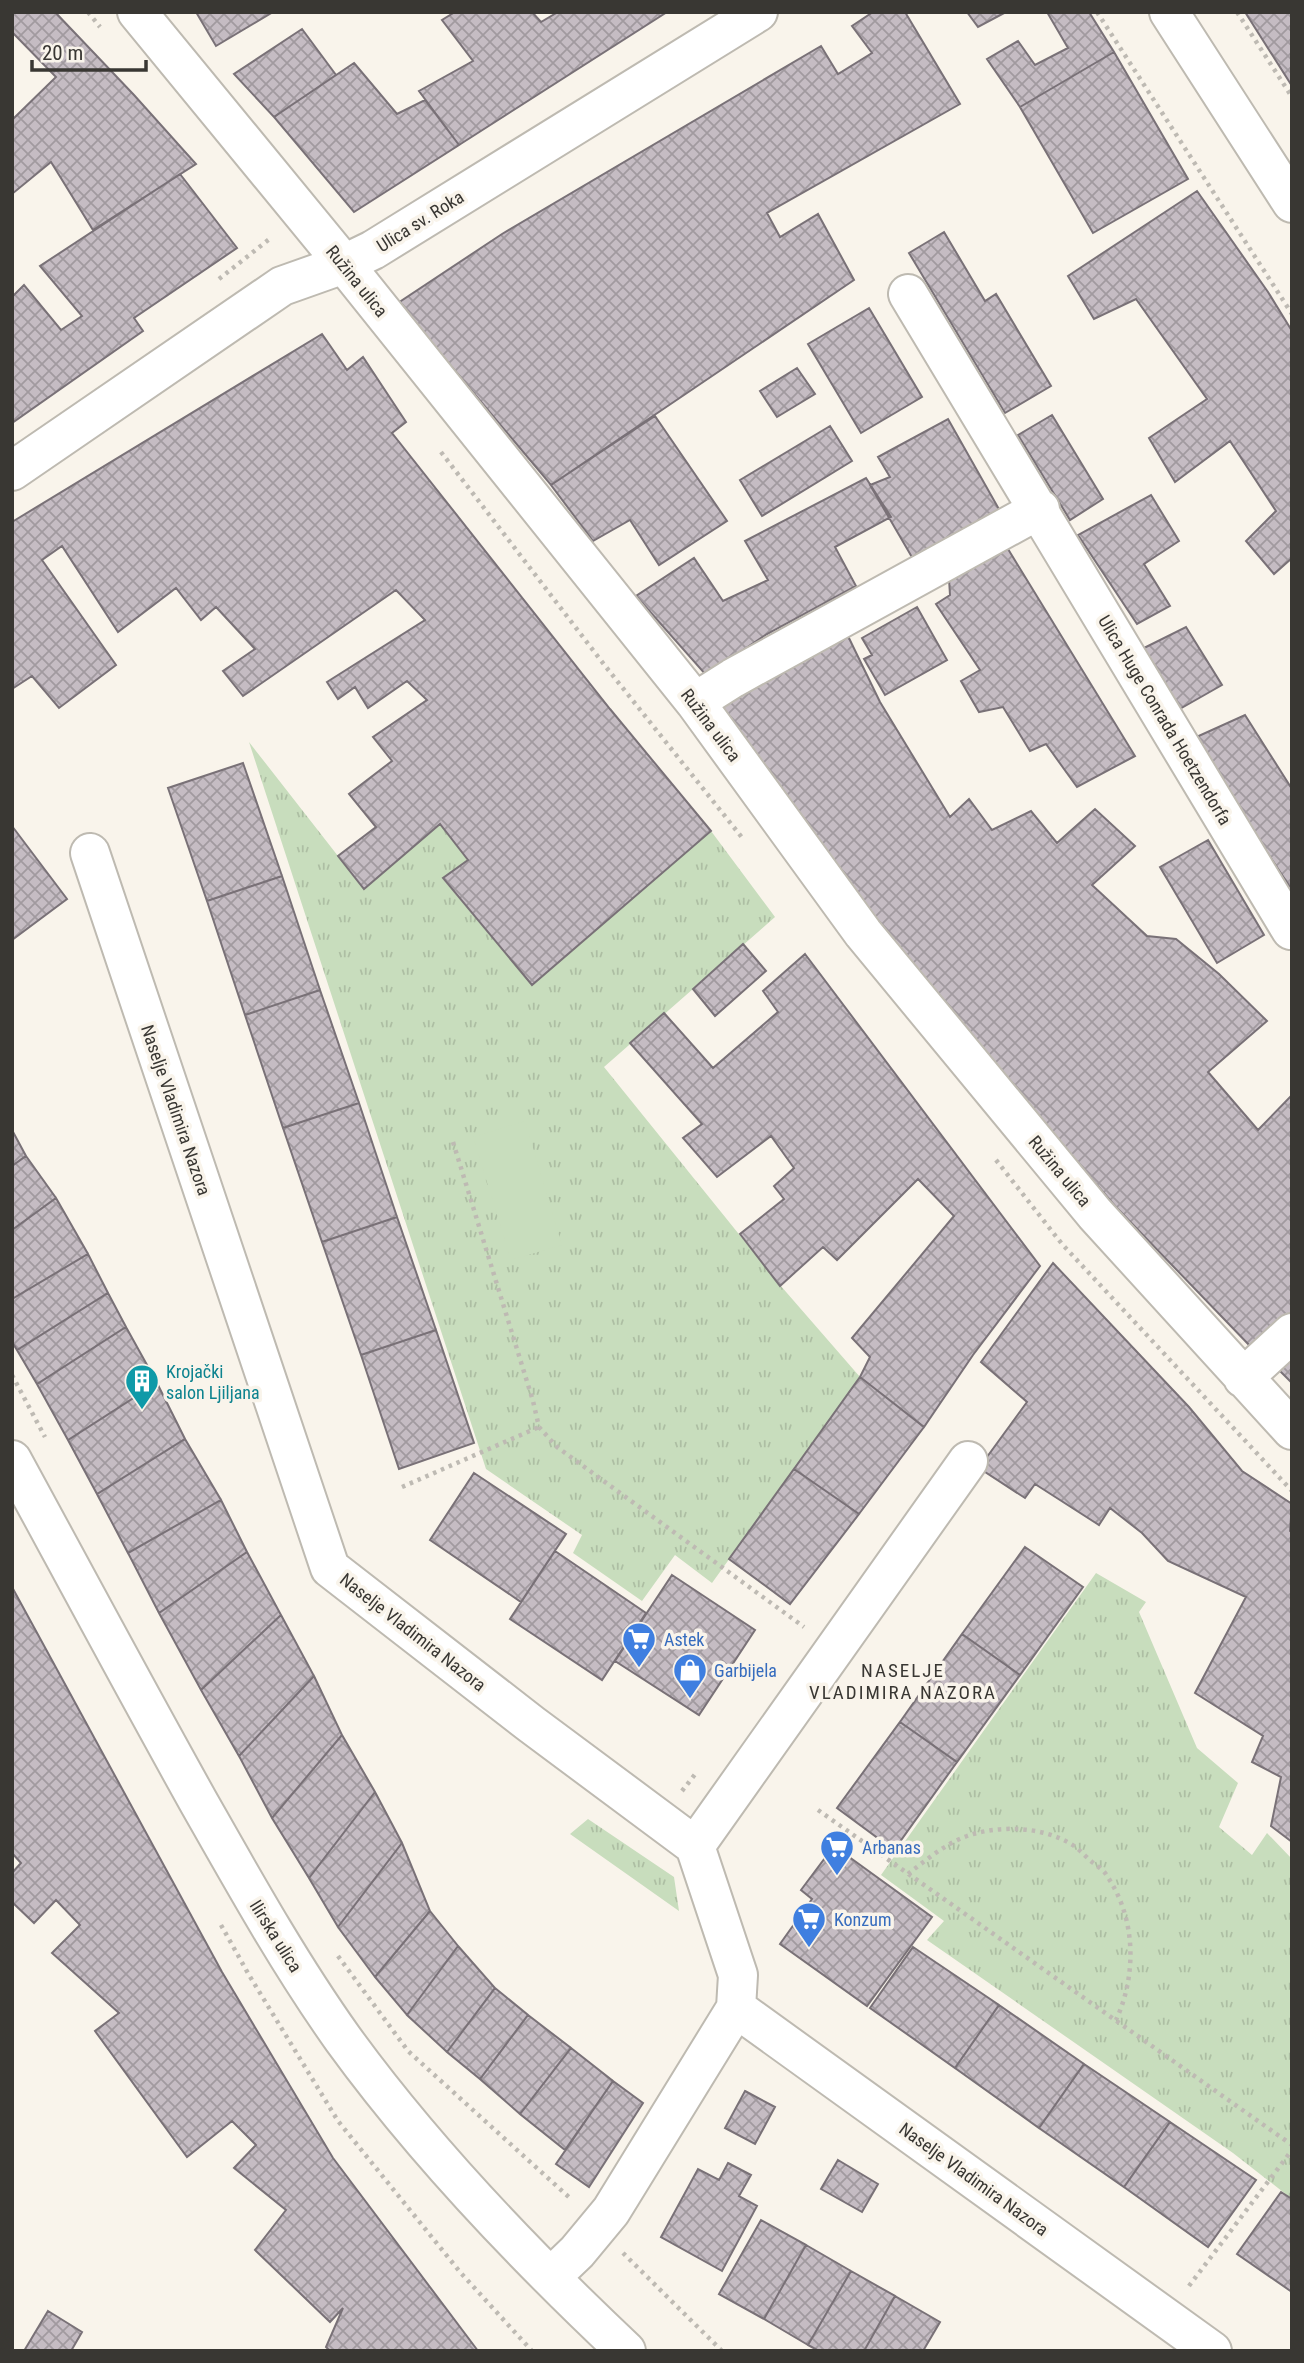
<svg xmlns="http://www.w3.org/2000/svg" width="1304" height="2363" viewBox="0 0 1304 2363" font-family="'Roboto Condensed',sans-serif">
<defs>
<pattern id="grass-tufts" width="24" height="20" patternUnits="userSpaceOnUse" patternTransform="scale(1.75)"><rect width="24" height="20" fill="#c8ddbd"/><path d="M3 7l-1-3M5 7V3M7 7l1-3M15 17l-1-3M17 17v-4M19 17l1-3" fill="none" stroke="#adbea3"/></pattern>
<pattern id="building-cross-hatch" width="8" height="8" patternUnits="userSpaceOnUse" patternTransform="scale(1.75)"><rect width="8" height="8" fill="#c5bcc3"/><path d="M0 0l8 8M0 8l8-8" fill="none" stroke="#a19a9f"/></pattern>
</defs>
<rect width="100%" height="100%" fill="#f9f4eb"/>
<path fill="url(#grass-tufts)" d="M249,742L338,856L440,824L468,860L443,879L532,985L711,831L775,917L604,1067L780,1285L860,1377L712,1583L675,1555L642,1601L573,1553L582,1535L486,1469Z
M1096,1573L1146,1602L1139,1612L1197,1748L1238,1783L1219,1827L1252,1855L1267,1833L1292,1859V2199L1233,2153L927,1940L944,1921L881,1875Z
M588,1819L674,1877L679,1911L570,1834Z"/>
<path fill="#c8ddbd" d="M525,1121L562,1245L511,1260L473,1137Z"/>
<path fill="url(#building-cross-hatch)" stroke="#797177" stroke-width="2" d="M12,12H55L134,95L196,164L93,230L51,162L12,194V120L56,77L12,32Z
M196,12H273L216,46Z
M455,12H532L541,22L558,12H667L459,145L419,91L473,61L442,20Z
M873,12H905L960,104L767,213L780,237L818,214L854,280L551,485L398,303L502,234L821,46L838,74L872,53L852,26Z
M967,12H1006L978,27Z
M1047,12H1089L1114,52L1020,107L987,59L1018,41L1035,65L1068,48Z
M1245,12H1292V86Z
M302,29L336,75L274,117L234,74Z
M1114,52L1188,179L1093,233L1020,107Z
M354,63L397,114L425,100L459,145L354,212L274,117Z
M180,174L237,248L134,318L143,331L12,423V297L24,285L61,330L82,316L40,266Z
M1197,191L1268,292L1292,331V558L1274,574L1246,541L1276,511L1230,441L1175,482L1149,438L1207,399L1136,299L1094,319L1068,276Z
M944,232L985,301L996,294L1051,386L1005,413L909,253Z
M869,308L922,397L861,433L808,344Z
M322,334L347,370L363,357L406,422L392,433L610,709L711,831L532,985L443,878L468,860L440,824L364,889L338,856L376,827L349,794L392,761L373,737L427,700L407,681L368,708L355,687L338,699L327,682L425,620L396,590L243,696L223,671L255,649L216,607L201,620L176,588L118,632L62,546L42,560L116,665L59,708L32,676L12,689V522Z
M797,368L815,394L777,417L760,391Z
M1052,415L1103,499L1070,520L1018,435Z
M655,416L727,521L659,565L630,520L593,541L551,485Z
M948,419L1000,511L913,559L870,485L890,477L878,457Z
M830,426L852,461L762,516L740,480Z
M866,478L891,517L835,547L856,586L767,634L706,675L636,596L694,558L723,601L768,580L745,541Z
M1151,495L1179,541L1144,564L1170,606L1137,624L1078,535Z
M1008,549L1135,756L1077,787L1046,744L1030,751L1003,707L979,712L961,681L980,670L936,604L950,595L949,579Z
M917,607L947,660L885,695L864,659L872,655L862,638Z
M1186,627L1222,685L1178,710L1140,650Z
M847,634L880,702L950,817L969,799L992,830L1031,811L1057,843L1095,809L1135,846L1092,885L1147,936L1176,939L1219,974L1267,1021L1208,1072L1258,1130L1292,1095V1312L1252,1348L1115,1206L922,982L715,707Z
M1245,715L1292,789V890L1192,739Z
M243,763L282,876L207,901L168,788Z
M12,826L67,899L12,940Z
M1208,840L1264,935L1217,963L1160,867Z
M282,876L320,990L245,1015L207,901Z
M743,944L766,971L715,1016L693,989Z
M805,954L1040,1266L973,1355L924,1427L860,1377L870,1357L852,1338L954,1216L918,1179L837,1260L823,1247L780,1286L740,1234L784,1199L774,1186L794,1168L771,1136L717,1177L683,1138L702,1124L630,1043L664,1013L713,1068L778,1012L763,991Z
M320,990L359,1103L283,1128L245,1015Z
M359,1103L397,1217L322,1242L283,1128Z
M12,1130L26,1156L12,1166Z
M26,1156L56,1198L12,1230V1166Z
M56,1198L88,1254L12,1299V1230Z
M397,1217L436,1330L361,1355L322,1242Z
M88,1254L108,1293L17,1350L12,1342V1299Z
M1053,1263L1189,1407L1242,1471L1292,1504L1290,1531L1292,1532V1842L1271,1826L1281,1777L1252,1762L1263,1736L1195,1693L1246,1597L1168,1561L1142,1533L1110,1508L1099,1525L1035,1484L1025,1498L979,1468L1027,1402L981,1362Z
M108,1293L126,1327L37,1384L17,1350Z
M126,1327L157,1383L68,1440L37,1384Z
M436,1330L474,1443L399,1469L361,1355Z
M1292,1353V1383L1276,1367Z
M860,1377L924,1427L859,1514L794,1469Z
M157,1383L185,1439L97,1494L68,1440Z
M185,1439L221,1500L128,1553L97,1494Z
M794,1469L859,1514L790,1604L729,1559Z
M474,1473L566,1534L521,1602L430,1540Z
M221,1500L247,1552L159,1613L128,1553Z
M1025,1547L1083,1587L1020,1675L962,1634Z
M555,1551L646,1613L602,1680L510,1619Z
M247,1552L281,1615L201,1690L159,1613Z
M672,1575L755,1630L699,1715L615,1661Z
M12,1587L222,1972L333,2158L478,2351H330L326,2347L343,2308L330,2322L255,2250L286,2210L234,2168L256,2145L232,2121L187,2157L95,2031L119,2013L52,1953L80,1925L56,1900L34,1923L12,1902V1873L21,1863L12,1853Z
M281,1615L314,1676L239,1756L201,1690Z
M962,1634L1020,1675L957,1762L900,1722Z
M314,1676L342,1735L272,1818L239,1756Z
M900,1722L957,1762L894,1850L837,1808Z
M342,1735L375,1792L309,1878L272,1818Z
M375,1792L402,1843L338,1927L309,1878Z
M402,1843L430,1911L375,1977L338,1927Z
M834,1846L932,1917L867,2006L780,1944L812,1899L801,1890Z
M430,1911L458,1946L407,2015L375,1977Z
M458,1946L495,1988L447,2052L407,2015Z
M913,1947L999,2005L955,2068L870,2008Z
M495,1988L528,2015L480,2079L447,2052Z
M999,2005L1084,2064L1039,2128L955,2068Z
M528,2015L571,2048L520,2114L480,2079Z
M571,2048L613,2081L565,2150L520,2114Z
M1084,2064L1170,2122L1124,2187L1039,2128Z
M613,2081L643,2103L589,2187L556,2164Z
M745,2091L775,2107L755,2144L725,2128Z
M1170,2122L1256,2180L1208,2247L1124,2187Z
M838,2160L878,2184L862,2212L821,2189Z
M728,2163L751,2175L739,2196L757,2206L722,2271L661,2237L698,2169L719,2180Z
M1281,2192L1292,2199V2292L1237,2254Z
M761,2220L806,2245L764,2319L719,2294Z
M806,2245L851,2271L808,2345L764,2319Z
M851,2271L895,2296L864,2351H819L808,2345Z
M895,2296L940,2322L923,2351H864Z
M48,2311L82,2332L71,2351H24Z"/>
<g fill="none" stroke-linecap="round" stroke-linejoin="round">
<g stroke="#bebab1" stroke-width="42">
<path id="minor" d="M137,12L344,264L695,702L863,933L1095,1214L1292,1430
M1169,12L1292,203
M908,294L1291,930
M12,471L282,286L344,264L373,250L758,12
M695,702L733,678L1040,509
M90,853L330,1568L531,1724L695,1846L738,1975L736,2008L1212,2351
M1243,1378L1292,1333
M12,1460C74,1574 135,1688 198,1801C244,1882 289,1963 343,2039C425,2152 524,2255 626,2351
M695,1846L968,1461
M551,2277L577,2252L611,2211L736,2008"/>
</g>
<path stroke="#bebab3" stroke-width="4.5" stroke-dasharray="3.5 5" stroke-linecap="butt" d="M88,12L100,27
M1097,12L1292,314
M1237,12L1292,97
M219,279L272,237
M441,452L606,667L744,840
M453,1142L533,1401L539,1427L557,1447L804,1627
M996,1160L1062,1244L1292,1491
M12,1375L45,1437
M402,1487L539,1427
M682,1791L696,1773
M818,1810L1292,2145
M908,1874C926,1860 945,1844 967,1836C999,1825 1041,1826 1071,1844C1078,1848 1085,1856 1092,1862C1097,1866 1104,1870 1107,1876C1136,1918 1137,1975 1116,2020
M221,1925L249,1975L338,2121L460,2272L532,2351
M338,1956L408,2051L571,2199
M623,2253L722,2351
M1189,2286L1292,2150"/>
<use href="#minor" stroke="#fff" stroke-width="38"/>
</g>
<defs>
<g id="building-pin" transform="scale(1.75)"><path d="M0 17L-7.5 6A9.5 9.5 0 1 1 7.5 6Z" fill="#0f9aa8" stroke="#f9f4eb"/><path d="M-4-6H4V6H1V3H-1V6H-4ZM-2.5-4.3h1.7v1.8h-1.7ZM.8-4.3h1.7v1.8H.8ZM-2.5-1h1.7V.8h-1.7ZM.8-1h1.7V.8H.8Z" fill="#fff"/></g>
<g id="supermarket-pin" transform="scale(1.75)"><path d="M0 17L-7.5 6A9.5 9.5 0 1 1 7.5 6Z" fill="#3f7fe0" stroke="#f9f4eb"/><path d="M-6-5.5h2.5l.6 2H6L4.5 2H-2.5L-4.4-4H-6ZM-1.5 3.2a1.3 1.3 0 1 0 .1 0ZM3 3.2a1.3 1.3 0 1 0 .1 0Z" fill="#fff"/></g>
<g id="shop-pin" transform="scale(1.75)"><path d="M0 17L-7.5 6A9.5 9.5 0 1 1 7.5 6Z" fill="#3f7fe0" stroke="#f9f4eb"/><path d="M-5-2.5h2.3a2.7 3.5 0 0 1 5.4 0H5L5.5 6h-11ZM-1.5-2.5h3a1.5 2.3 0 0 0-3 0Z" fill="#fff"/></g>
</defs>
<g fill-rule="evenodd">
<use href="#building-pin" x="142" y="1381"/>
<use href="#supermarket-pin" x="639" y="1639"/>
<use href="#shop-pin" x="690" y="1670"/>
<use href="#supermarket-pin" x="837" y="1847"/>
<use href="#supermarket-pin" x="809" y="1919"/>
</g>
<g text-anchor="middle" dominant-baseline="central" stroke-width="7" stroke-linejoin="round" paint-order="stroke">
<g font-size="18" fill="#393733" stroke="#f9f4eb">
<text transform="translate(420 221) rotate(-32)">Ulica sv. Roka</text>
<text transform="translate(357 281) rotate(51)">Ružina ulica</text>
<text transform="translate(1165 720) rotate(59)">Ulica Huge Conrada Hoetzendorfa</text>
<text transform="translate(711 725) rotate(53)">Ružina ulica</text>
<text transform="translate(176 1110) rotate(71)">Naselje Vladimira Nazora</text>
<text transform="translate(1060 1171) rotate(50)">Ružina ulica</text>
<text transform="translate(413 1632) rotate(38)">Naselje Vladimira Nazora</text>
<text transform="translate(276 1936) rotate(58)">Ilirska ulica</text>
<text transform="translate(974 2179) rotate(36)">Naselje Vladimira Nazora</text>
</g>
<g font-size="18" fill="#0d838f" stroke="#f9f4eb" text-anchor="start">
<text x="166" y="1371">Krojački<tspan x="166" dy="21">salon Ljiljana</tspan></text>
</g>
<g font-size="18" fill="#366cbe" stroke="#f9f4eb" text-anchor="start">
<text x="664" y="1639">Astek</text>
<text x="714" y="1670">Garbijela</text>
<text x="862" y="1847">Arbanas</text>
<text x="834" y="1919">Konzum</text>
</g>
<g font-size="19" letter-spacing="2" fill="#393733" stroke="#f9f4eb">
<text x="903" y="1670">NASELJE<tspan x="903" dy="22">VLADIMIRA NAZORA</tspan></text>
</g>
</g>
<rect width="1304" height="2363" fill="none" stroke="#393733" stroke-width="28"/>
<path d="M32 60v10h114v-10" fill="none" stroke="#393733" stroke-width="3.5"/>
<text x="42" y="60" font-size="21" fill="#393733" stroke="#f9f4eb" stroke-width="5" paint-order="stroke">20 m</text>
</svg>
